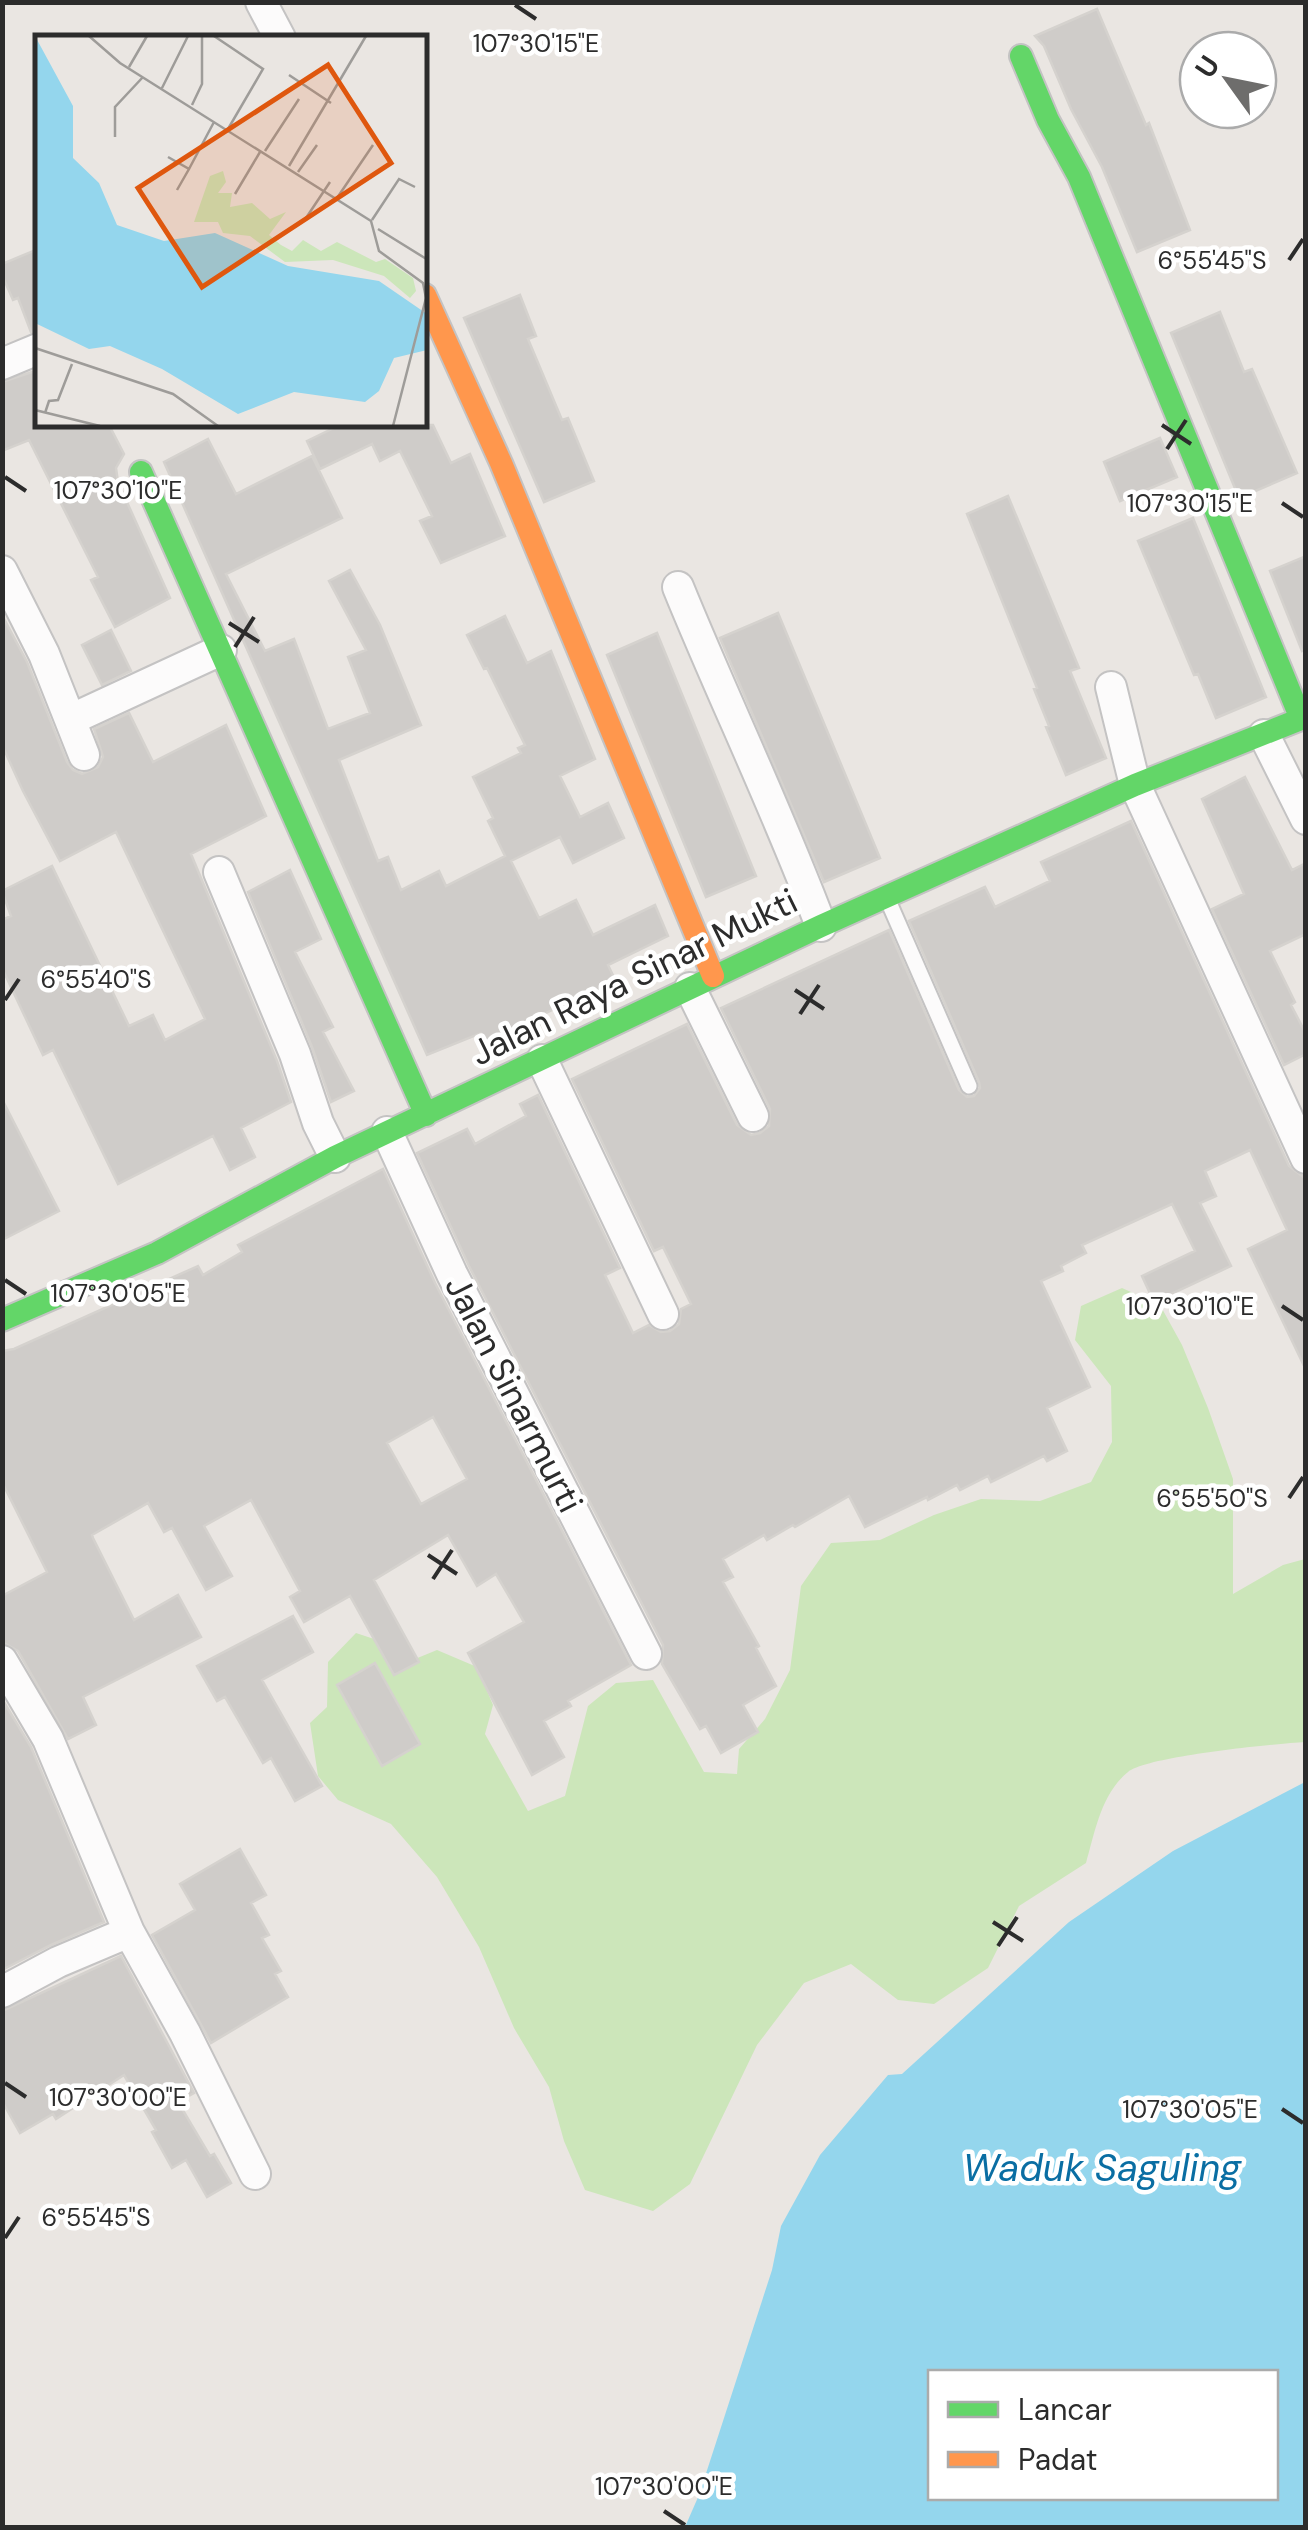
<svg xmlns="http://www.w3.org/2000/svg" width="1308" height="2530" viewBox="0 0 1308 2530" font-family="'DM Sans',sans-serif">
<rect width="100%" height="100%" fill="#eae6e2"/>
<path fill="#cce6ba" d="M1122,1288L1160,1305L1182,1345L1208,1408L1233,1479V1594L1283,1565L1305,1559V1742C1274,1744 1148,1756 1128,1772C1101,1794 1095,1832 1086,1863L1019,1906L988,1968L934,2004L898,2000L851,1964L804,1983L757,2045L690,2184L653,2211L585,2190L564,2141L549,2087L514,2028L479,1947L437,1877L391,1824L338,1800L318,1776L310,1723L327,1707L328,1662L356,1633L383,1642L398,1666L437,1650L477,1667L493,1705L485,1734L528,1811L565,1796L588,1706L616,1683L653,1680L704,1772L737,1774L739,1749L765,1719L790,1670L801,1586L831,1543L880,1540L934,1515L981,1499L1040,1501L1091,1482L1112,1442L1111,1386L1075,1340L1081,1306Z"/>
<path fill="#94d6ed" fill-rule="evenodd" d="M1305,1782V2527H685L699,2495L772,2270L781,2226L820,2155L888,2075L902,2074L1069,1922L1173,1851ZM931,2372H1276V2498H931Z"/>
<path fill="#cfccc9" stroke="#d5d2ce" stroke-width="2.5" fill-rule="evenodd" d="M1097,9L1146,125L1149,123L1190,230L1137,252L1102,167L1071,109L1044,46L1035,36Z
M38,249V331L31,332L18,298L13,300L2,275V264Z
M520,295L536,336L528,339L562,420L568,418L594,481L544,502L464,318Z
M1220,312L1244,372L1252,369L1297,473L1239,498L1171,333Z
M38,370V425H109L124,454L116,468L118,482L170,598L115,627L91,580L98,577L29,440L2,451V382Z
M340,425H433L451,463L470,454L505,536L441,563L420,521L432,516L400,451L380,461L372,444L320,469L307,441Z
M1160,438L1177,477L1120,501L1104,462Z
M208,439L236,494L312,456L342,518L226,574L265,651L294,639L328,729L370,713L348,657L366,650L329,581L350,570L380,625L421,725L339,760L378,861L388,857L401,890L439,871L446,886L505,856L488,821L493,818L473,777L521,753L518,748L525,745L487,668L484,669L467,635L505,616L527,663L551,651L595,759L560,776L580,817L608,803L624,838L573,863L560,837L511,861L539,918L576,900L593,935L655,905L668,936L608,965L619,988L585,1004L581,996L540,1016L543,1023L489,1049L481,1033L427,1055L164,462Z
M1008,496L1079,668L1070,671L1106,758L1066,775L1046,727L1049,726L1034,689L1037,688L967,514Z
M1193,518L1266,697L1216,718L1198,674L1194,675L1138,541Z
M1306,556V649L1302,651L1270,571Z
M778,613L880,858L824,882L720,638Z
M2,615L27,662L67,762L73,770L82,774L98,767L103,757L94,729L129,713L153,762L226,725L266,816L191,854L277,1061L291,1102L241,1128L255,1157L230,1170L213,1136L118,1184L53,1050L43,1055L2,968V920L11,916L2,891L52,866L129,1026L153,1015L165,1040L205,1019L116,832L60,861L23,791L2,745Z
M111,630L131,671L102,685L82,645Z
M657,633L756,876L706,897L607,655Z
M1245,777L1292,870L1306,863V934L1270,951L1295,1002L1291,1005L1306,1034V1054L1284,1065L1212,909L1244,894L1202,799Z
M1131,821L1289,1166L1306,1179V1370L1248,1249L1287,1230L1250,1150L1205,1171L1216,1196L1200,1203L1231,1266L1154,1302L1142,1276L1195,1251L1172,1204L1082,1245L1086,1253L1061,1266L1063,1271L1041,1281L1090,1387L1047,1408L1067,1451L1047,1461L1044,1456L991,1482L988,1476L960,1490L957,1485L928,1500L927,1497L865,1527L849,1496L795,1527L793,1525L767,1540L764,1535L723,1559L733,1577L723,1582L759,1646L756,1648L776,1686L743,1705L758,1732L721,1753L706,1726L700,1729L662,1664L663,1645L469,1266L417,1153L467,1129L475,1144L526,1116L520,1104L538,1095L620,1268L605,1275L633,1333L649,1325L661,1332L670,1331L679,1324L681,1309L691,1304L663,1247L654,1251L572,1079L687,1024L737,1125L751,1135L760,1133L769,1126L770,1109L721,1008L889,930L959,1090L967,1097L974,1096L980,1088L979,1082L909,921L985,887L995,907L1050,881L1041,862Z
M290,870L321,939L295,952L333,1027L323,1032L354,1091L331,1102L312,1047L248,892Z
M2,1099L59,1211L2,1240Z
M383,1169L435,1283L631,1665L568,1701L571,1706L544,1721L564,1757L532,1775L468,1653L524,1622L496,1574L477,1586L448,1535L374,1580L419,1662L394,1675L350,1596L304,1622L290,1597L300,1591L251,1500L204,1526L232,1576L206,1590L172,1528L164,1532L148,1503L92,1535L93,1538L134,1620L178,1595L201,1637L83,1697L96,1725L68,1739L18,1651L2,1642V1596L47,1572L2,1482V1351L14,1349L198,1266L203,1275L242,1252L238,1245ZM433,1417L467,1479L421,1504L387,1443Z
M293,1616L313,1652L262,1680L322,1786L295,1801L271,1758L263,1763L225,1697L217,1701L197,1666Z
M375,1663L420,1744L382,1766L337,1685Z
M2,1699L31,1747L104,1922L51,1945L2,1970Z
M240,1849L266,1895L251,1903L269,1935L262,1938L281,1971L275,1974L288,1997L211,2043L152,1935L195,1910L180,1884Z
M121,1956L194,2093L178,2102L210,2156L214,2154L231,2183L207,2197L186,2160L172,2168L152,2132L156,2130L124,2075L56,2119L53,2114L20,2133L2,2101V2011Z"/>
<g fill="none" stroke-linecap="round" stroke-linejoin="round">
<g stroke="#c4c3c3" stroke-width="19">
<path id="lane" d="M890,905L969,1086"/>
</g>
<g stroke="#c4c3c3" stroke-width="34">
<path id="street" d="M261,2L280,38
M2,364L38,349
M2,571L44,654L84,755
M678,587C724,700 778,811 821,926
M1111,687L1135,785L1306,1158
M72,719L221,650
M1264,735L1306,819
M219,872L295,1054L318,1123L335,1157
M690,988L753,1116
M542,1060L663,1314
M387,1132L452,1274L646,1654
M2,1661L48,1739L129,1932
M2,1992L58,1962L129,1932L185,2033L255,2174"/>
</g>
<g stroke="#c4c3c3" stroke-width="26">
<path id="fast" d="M1021,56L1048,120L1079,177L1301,719
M141,472L426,1115
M2,1320L157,1253L335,1157L821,926L1135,785L1306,717"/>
</g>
<g stroke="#c4c3c3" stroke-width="26">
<path id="slow" d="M425,295L501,463L713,976"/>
</g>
<use href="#lane" stroke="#fcfbfb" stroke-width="15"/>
<use href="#street" stroke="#fcfbfb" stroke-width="30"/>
<use href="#fast" stroke="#63d668" stroke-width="22"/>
<use href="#slow" stroke="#ff974d" stroke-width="22"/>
</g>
<path fill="none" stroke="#2c2c2c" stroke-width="4" d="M515,5L536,19M1289,260L1303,239M1162,425L1191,444M1167,449L1186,420M5,477L26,491M1282,503L1303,517M229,623L259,642M235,647L254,617M795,990L824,1009M5,1000L19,979M800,1014L819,985M5,1280L26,1294M1282,1306L1303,1320M1289,1498L1303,1477M428,1555L457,1574M433,1579L452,1550M993,1922L1023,1941M998,1946L1017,1917M5,2083L26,2097M1282,2109L1303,2123M5,2238L19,2217M664,2511L685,2525"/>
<g text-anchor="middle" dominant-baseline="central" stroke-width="9" stroke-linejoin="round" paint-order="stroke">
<g font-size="35" fill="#2c2c2c" stroke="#fff">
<text transform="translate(634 977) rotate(-26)">Jalan Raya Sinar Mukti</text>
<text transform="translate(514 1394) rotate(63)">Jalan Sinarmurti</text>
</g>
<g font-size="38" font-style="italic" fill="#0a6ea3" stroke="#fff">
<text x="1102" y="2168">Waduk Saguling</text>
</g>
</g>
<g transform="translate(35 35)">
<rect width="392" height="392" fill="#eae6e2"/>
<path d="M188,136L191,147L183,158H197L195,172L217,168L235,184L251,177L234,200L246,210L257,216L268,205L286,216L302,207L341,227L350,224L378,243L381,256L375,263L349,241L298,225L250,227L215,201L188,198L183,187H159L175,141Z" fill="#cce6ba"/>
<path d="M0,1L38,71V123L64,148L82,190L129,206L180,198L253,231L344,246L392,279V315L359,323L344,356L330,367L259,357L203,379L127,334L75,311L54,314L0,288Z" fill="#94d6ed"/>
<path fill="none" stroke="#9e9c99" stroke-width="2.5" d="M54,1L85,28L336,186L344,216L388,248L391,263L358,391M179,1L228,34L193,94M94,32L112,1M254,40L296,68M127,53L153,1M157,70L167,49V1M80,102V72L108,42M230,116L264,64M133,122L154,134L142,155M254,131L331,1M154,134L179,87M263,137L282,110M200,159L225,117M302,163L338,110M337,185L364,144L380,152M269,186L295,147M343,194L393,225M0,313L138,359L183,391M0,375L65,391M10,378L14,366L23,365L37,329"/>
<path fill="#df570e" fill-opacity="0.15" stroke="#df570e" stroke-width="5" d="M293,30L356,128L167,252L103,153Z"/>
<rect width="392" height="392" fill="none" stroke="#2c2c2c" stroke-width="5"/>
</g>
<g font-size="25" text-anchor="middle" fill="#2c2c2c" stroke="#fff" stroke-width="9" stroke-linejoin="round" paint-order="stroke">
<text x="536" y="52">107°30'15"E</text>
<text x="1212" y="269">6°55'45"S</text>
<text x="118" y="499">107°30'10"E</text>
<text x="1190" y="512">107°30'15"E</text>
<text x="96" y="988">6°55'40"S</text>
<text x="118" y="1302">107°30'05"E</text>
<text x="1190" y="1315">107°30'10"E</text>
<text x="1212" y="1507">6°55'50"S</text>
<text x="118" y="2106">107°30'00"E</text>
<text x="1190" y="2118">107°30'05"E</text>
<text x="96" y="2226">6°55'45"S</text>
<text x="664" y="2495">107°30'00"E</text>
</g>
<rect width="1308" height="2530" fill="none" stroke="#2c2c2c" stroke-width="10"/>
<rect x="928" y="2370" width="350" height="130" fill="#ffffff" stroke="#ababab" stroke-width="2.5"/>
<rect x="948" y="2402" width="50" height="15" fill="#63d668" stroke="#ababab" stroke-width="2.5"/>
<text x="1018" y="2420" font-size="30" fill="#2c2c2c">Lancar</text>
<rect x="948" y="2452" width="50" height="15" fill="#ff974d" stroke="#ababab" stroke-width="2.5"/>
<text x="1018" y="2470" font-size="30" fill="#2c2c2c">Padat</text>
<g transform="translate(1228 80) rotate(303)"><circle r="48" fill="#ffffff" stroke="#ababab" stroke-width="2.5"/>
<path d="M0-8L18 38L0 25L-18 38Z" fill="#6e6d6c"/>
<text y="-15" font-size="28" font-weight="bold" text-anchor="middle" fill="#2c2c2c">U</text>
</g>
</svg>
